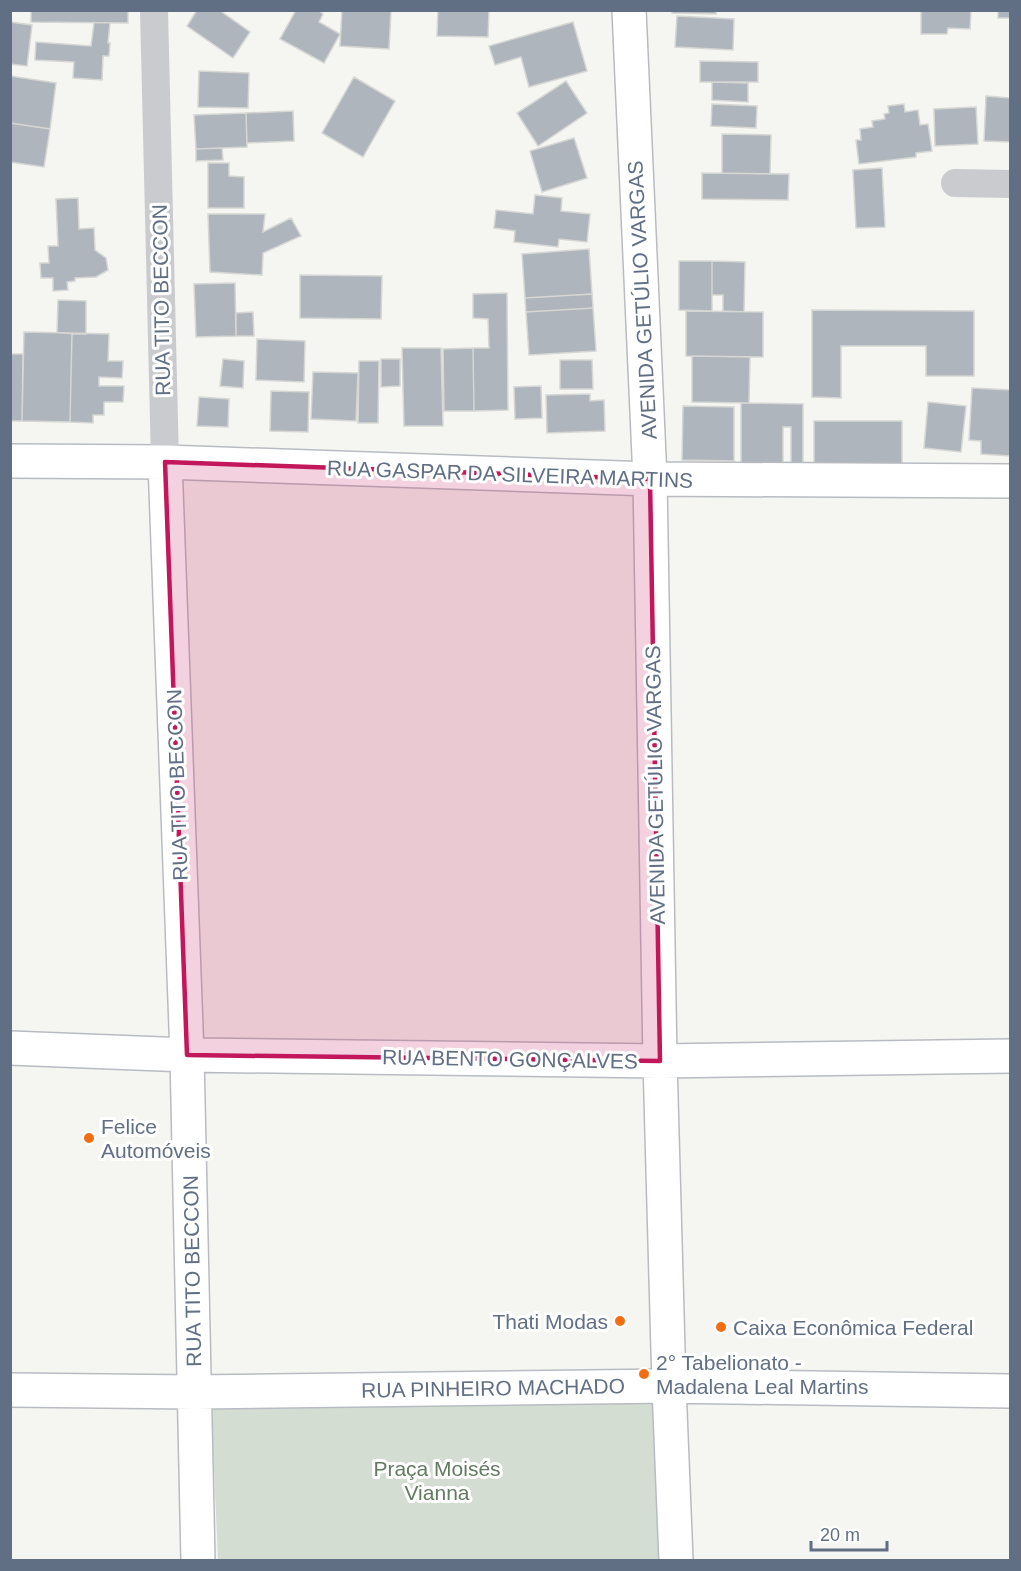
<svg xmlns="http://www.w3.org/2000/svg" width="1021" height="1571" viewBox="0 0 1021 1571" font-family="Arial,sans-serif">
<rect width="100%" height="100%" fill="#f5f5f1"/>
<path fill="#d4ddd1" d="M660,1400L662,1560H218L211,1401Z"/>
<path fill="#afb5bc" stroke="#d6d6d4" stroke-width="1.5" d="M31,10H128V23L31,22Z
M197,10H219L250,32L233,58L187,26Z
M296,10H318L323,14L319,22L340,34L324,63L280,39Z
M342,10L391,11L389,49L340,46Z
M438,10H489L488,37L437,36Z
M672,10H716V14L672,13Z
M921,10H971L970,29L948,28L947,34H921Z
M998,10H1010V18H998Z
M677,16L734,19L733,50L675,47Z
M10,22L32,25L27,66L10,64Z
M573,22L587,71L529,87L521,57L495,65L489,46Z
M94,23H110L108,43H110L109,56H103L102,80L73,78L74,62L35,60L36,42L91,46Z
M700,61L758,62V82H700Z
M199,71L249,73L248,108L198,107Z
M10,76L56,83L50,129L10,123Z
M354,77L395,101L363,157L322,133Z
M566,81L587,113L538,146L517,113Z
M712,82L748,83V102L712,100Z
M986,96L1010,98V142L984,141Z
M712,104L757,106L756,128L711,126Z
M904,104L905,112L918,110L920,125L928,124L932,151L916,153V157L859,164L856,140H861L860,129L873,127L872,121L885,119L884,114L889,113L888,106Z
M976,107L978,144L935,146L934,109Z
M293,111L294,141L247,143L246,113Z
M246,113L247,147L196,149L194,115Z
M10,123L50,129L44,167L10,162Z
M722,134L771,135L770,174L722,173Z
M574,138L587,178L542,192L530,151Z
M222,148L223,160L196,161V149Z
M208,163H229V176L244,177V208H208Z
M882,168L885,227L856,228L853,170Z
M702,173L789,174L788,200L702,199Z
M535,195L562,198L561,211L590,214L587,242L559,239L558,247L514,242L515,231L494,228L496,210L533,214Z
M78,198L79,229L94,228L95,250L106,258L108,270L96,277L75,278V281L67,282L68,290L53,291V278H41L40,263H49L48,246H58L56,199Z
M208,214H265L263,232L291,218L301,236L263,253L262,275L210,272Z
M589,249L592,294L525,298L522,254Z
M679,261H712V311L679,310Z
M712,261L745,262L744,312L723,311V295H712Z
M300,275L382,276L381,319L300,318Z
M235,283L236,336L196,337L194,284Z
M507,293L508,410L474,411L473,348H489L488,319L473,318V294Z
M592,294L593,308L526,312L525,298Z
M58,300L86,301V334L57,333Z
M593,308L596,351L529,355L526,312Z
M812,310L974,311V376H926V346H841V398L812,397Z
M686,311L763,312V357L686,356Z
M253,312L254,336H236V313Z
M24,332L72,333L70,422L22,421Z
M72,333L109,334L108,361H123L122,378L99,377V386H124L123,402H104V415H93V423L70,422Z
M257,339L305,341L304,382L256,380Z
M402,348H441L443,426H404Z
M473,348L474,411H444L443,349Z
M10,354H23L22,421H10Z
M692,356L750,357L749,403L692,402Z
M223,359L244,361L243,388L220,386Z
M381,359H400V386L381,387Z
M560,360H592L593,389H560Z
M359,361H379L378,423H358Z
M313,372L358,373L356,421L311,419Z
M541,386L542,418L515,419L514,387Z
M972,388L1010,390V456L981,454V441L969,440Z
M271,391L309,392L308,432L270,431Z
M590,394V401L604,400L605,431L547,433L546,395Z
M199,397L229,399L228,427L197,426Z
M928,402L966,406L961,452L924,448Z
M741,403L803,404V464H791V427H783V464L741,465Z
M683,406L734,407V461L682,460Z
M814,421H902V469L814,468Z"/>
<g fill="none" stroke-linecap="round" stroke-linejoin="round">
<g stroke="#b8bcc2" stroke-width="36">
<path id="secondary" d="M629,10L650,479L660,1061L669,1386L676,1560
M10,461L165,462L650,479L1010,481
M165,462L187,1055L198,1560
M10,1048L187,1055L660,1061L1010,1056
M10,1390L194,1392L669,1386L1010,1391"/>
</g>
<path stroke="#c9cbcf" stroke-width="28" d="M154,10L165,462
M955,183L1010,184"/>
<use href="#secondary" stroke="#fff" stroke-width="33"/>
</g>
<path fill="#c2185b" fill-opacity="0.2" stroke="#c2185b" stroke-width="4.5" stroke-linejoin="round" d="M165,462L650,479L660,1061L187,1055Z"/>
<g fill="#f36d13" stroke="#fff" stroke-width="2">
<circle cx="89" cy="1138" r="6"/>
<circle cx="620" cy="1321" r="6"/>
<circle cx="721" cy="1327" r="6"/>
<circle cx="644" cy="1374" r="6"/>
</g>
<g text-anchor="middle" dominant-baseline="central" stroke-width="6" stroke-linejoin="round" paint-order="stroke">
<g font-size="21" fill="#616f85" stroke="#fff">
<text transform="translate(161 300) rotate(-91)">RUA TITO BECCON</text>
<text transform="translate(642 300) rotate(-93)">AVENIDA GETÚLIO VARGAS</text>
<text transform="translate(510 474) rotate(2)">RUA GASPAR DA SILVEIRA MARTINS</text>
<text transform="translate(177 785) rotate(-92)">RUA TITO BECCON</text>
<text transform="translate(655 785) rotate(-91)">AVENIDA GETÚLIO VARGAS</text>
<text transform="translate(510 1059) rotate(1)">RUA BENTO GONÇALVES</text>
<text transform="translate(192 1271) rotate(-91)">RUA TITO BECCON</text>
<text transform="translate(493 1388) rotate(-1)">RUA PINHEIRO MACHADO</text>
</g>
<g font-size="21" fill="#616f85" stroke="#fff" text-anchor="start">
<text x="101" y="1126">Felice<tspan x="101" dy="24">Automóveis</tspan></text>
<text x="608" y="1321" text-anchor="end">Thati Modas</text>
<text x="733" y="1327">Caixa Econômica Federal</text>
<text x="656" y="1362">2° Tabelionato -<tspan x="656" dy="24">Madalena Leal Martins</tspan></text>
</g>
<g font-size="21" fill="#627b61" stroke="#fff">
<text x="437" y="1468">Praça Moisés<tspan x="437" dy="24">Vianna</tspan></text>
</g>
</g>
<rect width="1021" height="1571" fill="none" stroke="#616f85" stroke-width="24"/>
<path d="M811 1541v9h76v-9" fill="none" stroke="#616f85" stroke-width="3"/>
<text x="820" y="1541" font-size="18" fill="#616f85" stroke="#ffffff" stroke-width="4.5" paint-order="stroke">20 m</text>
</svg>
